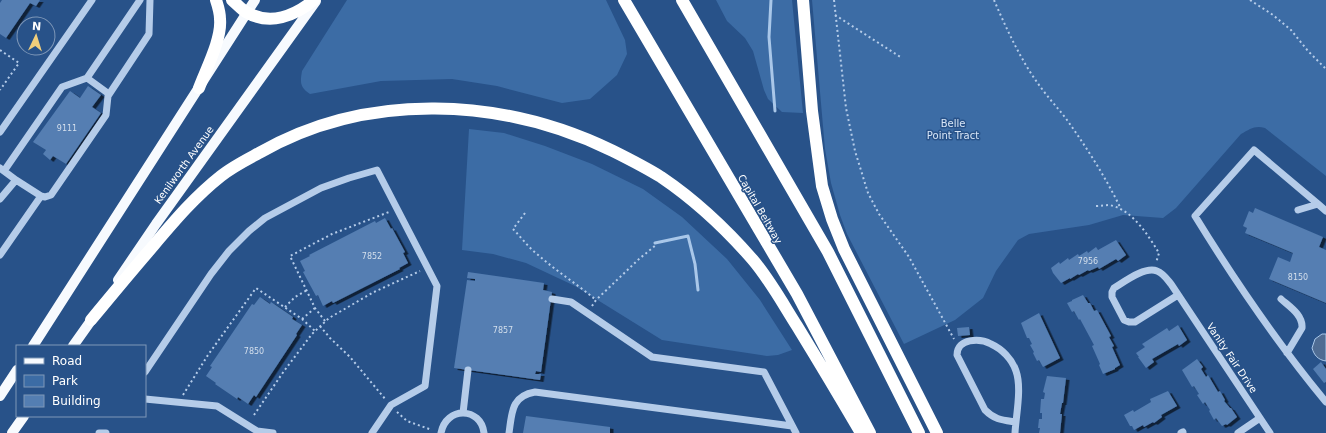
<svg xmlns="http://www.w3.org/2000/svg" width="1326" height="433" viewBox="0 0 1326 433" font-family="'DejaVu Sans',sans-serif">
<defs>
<filter id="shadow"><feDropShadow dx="3.5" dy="2" stdDeviation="0" flood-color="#0009"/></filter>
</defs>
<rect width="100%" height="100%" fill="#285289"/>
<path fill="#3c6ca5" d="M347,0H606L625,40L627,54L617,75L590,99L562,103L497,86L452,79L381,81L310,94C300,87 300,83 302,71Z
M716,0H792L803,113L782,112L768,99L764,90L753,51L745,38L727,21Z
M812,0H1326V176L1265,128C1255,125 1250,129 1241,134L1176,208L1163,218L1123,215L1089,225L1029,234L1018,240L996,271L983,298L955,320L904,344L847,234L840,215L831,183L825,149Z
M469,129L504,133L545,146L592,164L643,189L682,217L727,259L760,300L792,350L778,355L767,356L662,340L575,286L526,263L493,254L462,250Z"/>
<path fill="#4f6c93" stroke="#a9c7e9" d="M1322,334H1326V361C1318,360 1314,355 1312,348L1315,339Z"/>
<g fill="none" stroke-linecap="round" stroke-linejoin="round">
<path stroke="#a9c7e9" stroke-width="3" d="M771,0L769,37L775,111
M655,243L688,236L695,264L698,290"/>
</g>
<path fill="#547eb2" filter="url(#shadow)" d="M2,0H40L36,6L30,3L6,38L0,34V3Z
M88,86L101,95L92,107L101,113L66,164L53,156L50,160L43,154L46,150L33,142L70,91L80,98Z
M1255,208L1323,237L1319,247L1326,250V303L1269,279L1278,257L1290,262L1293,253L1245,233L1247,228L1243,226L1249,211L1253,213Z
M385,218L391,229L392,228L405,252L403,253L408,263L399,268L400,269L333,303L332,301L323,306L318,295L316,296L303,272L305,271L300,261L310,256L309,255L375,221L376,223Z
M1116,240L1126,255L1118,261L1116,259L1099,269L1098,267L1089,271L1088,270L1079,275L1078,274L1070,279V278L1061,283L1053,273L1051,268L1059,262L1060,264L1068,258L1069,260L1078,254L1079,256L1087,251L1088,253L1096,247L1098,250Z
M468,272L544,283L543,290L552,292L541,372L536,371L535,374H541L540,380L454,368L467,280L475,281V279L467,278Z
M1083,295L1088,303H1090L1094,311L1097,310L1111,336L1109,337L1114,346L1112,347L1120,365L1115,368V369L1103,374L1099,365L1100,364L1092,346L1094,345L1080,319L1079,320L1074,311L1072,312L1067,303L1072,301V300Z
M260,297L270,304L271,302L293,317L292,319L302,325L296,334L297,335L256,397L254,395L248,404L238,397L237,399L215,384L216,383L206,376L212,367L210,366L252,304L254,305Z
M1039,313L1060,358L1043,367L1039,360L1037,361L1033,353L1034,352L1030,345L1032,344L1029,338H1027L1021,323Z
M1178,325L1187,340L1179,346L1178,344L1152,359L1154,362L1146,368L1138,357H1139L1136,353L1145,347L1142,344L1167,328L1169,331Z
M969,327L970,335L958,336L957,328Z
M1197,359L1203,367L1201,369L1206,377L1208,375L1218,392L1220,391L1225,400L1224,401L1230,408H1231L1237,417L1227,425L1226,424L1222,426L1216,418L1214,420L1209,411L1210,410L1205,402L1203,404L1197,395L1199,394L1194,386L1192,387L1182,370Z
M1321,362L1326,369V382L1324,383L1313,369Z
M1047,376L1066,378L1063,403H1062L1060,414H1062L1060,433H1039L1040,428H1038L1039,419H1042V413H1040L1041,399H1044L1045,393L1043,392Z
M1168,391L1177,406L1161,415L1162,417L1154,423L1153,422L1144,427L1143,425L1134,430L1132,426H1130L1124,415L1133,410L1134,412L1151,402L1150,399Z
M526,416L610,427V433H523Z"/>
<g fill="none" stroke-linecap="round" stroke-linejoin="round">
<path stroke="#b5cce9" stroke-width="2" stroke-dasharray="2 3" stroke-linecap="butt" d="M834,0L846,108L855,151L868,193L879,214L909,257L954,339
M994,0C1007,30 1022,63 1042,89C1050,100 1059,109 1067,120C1087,148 1106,178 1121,209
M1250,0L1273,15L1291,30L1308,51L1326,69
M835,15L902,58
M0,50L19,63L0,90
M1096,206C1101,206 1105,205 1109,205C1132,209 1148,235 1159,253L1156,263
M525,213L513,229C521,237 528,247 537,254C556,271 577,284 596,300
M592,306L596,300L639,259L656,245
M285,307L295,297L307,290
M302,319L315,308
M325,321L315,308L290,256L332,234L389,212
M320,326L330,338L350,357L386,400
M183,395L208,355L256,288L302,319L315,331
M397,412L407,421L432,430
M254,415L284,371L312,334L329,318L374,292L420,271"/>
<path stroke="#b5cce9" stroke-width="7" d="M87,78L109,94
M0,132L92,0
M0,168L16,180
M4,171L62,87L87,78L140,0
M41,196L45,197L51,195L106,115L108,96L149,34L150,0
M0,199L16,180L41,196L0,255
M1318,204L1254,150L1195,216C1235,281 1278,344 1326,402
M1298,210L1318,204L1326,211
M1178,295L1135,322H1129L1124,320L1112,297V292L1114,288C1124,282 1145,266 1157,271C1163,273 1167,279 1171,284L1270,433
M552,299L571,302L652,357L764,372L796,433
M1281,299C1290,307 1303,315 1302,328L1287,353
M145,372L211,274L229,251L249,231L265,218L321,188L349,178L377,170L437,286L425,386L391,405L372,433
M145,399L217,406L257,431L273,433
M463,413L468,370
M99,433H106
M441,433C446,406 481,407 484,433
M509,433C512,413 511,396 535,392L792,426
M1015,433C1016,415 1022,388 1016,371C1012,359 1002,349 991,344C980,338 957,338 957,355L985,410C995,420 1002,420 1016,422
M1181,433L1183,432V433
M1238,433L1260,418"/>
<path stroke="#f7fafe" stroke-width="10" d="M118,280L156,224L316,1
M33,346L255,0
M73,346L95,315
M0,396L17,370
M12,433L24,416"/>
<path stroke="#fff" stroke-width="12" d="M232,0C237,4 241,9 246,12C270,26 295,16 314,0
M624,0L797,294L870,433
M682,0L828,252L919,433
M803,0L812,111L822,186L832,219L844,249L937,433
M199,88C206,69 222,39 220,19C220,12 218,6 216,0
M91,320C110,297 129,274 148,252C171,225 193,198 221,176C232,167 246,160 259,153C367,91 502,97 613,151C629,159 645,167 661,177C695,200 726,229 753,260C770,280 783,304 797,326C819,362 840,397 861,433"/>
</g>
<g text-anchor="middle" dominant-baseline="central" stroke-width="3" stroke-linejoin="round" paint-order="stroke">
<g font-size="8" fill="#d4dfec">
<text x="67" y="128">9111</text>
<text x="372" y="256">7852</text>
<text x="1088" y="261">7956</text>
<text x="1298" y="277">8150</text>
<text x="503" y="330">7857</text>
<text x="254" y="351">7850</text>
</g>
<g font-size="10" fill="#d8e6f7" stroke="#285289">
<text x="953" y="123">Belle<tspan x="953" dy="12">Point Tract</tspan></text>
</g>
<g font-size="10" fill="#fff" stroke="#285289">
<text transform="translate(184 165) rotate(-54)">Kenilworth Avenue</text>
<text transform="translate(760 209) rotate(60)">Capital Beltway</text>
<text transform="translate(1232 358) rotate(56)">Vanity Fair Drive</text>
</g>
</g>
<rect x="16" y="345" width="130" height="72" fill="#285289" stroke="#7e97b8"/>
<rect x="24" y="358" width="20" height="6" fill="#f7fafe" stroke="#7e97b8"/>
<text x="52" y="365" font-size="12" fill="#ffffff">Road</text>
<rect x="24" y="375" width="20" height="12" fill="#3c6ca5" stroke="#7e97b8"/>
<text x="52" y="385" font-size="12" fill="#ffffff">Park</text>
<rect x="24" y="395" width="20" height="12" fill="#547eb2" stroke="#7e97b8"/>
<text x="52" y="405" font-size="12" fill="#ffffff">Building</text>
<g transform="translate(36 36) rotate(4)"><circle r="19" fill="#285289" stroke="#7e97b8"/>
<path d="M0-3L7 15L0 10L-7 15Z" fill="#f1ce7b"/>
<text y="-6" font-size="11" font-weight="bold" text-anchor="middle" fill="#ffffff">N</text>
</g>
</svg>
